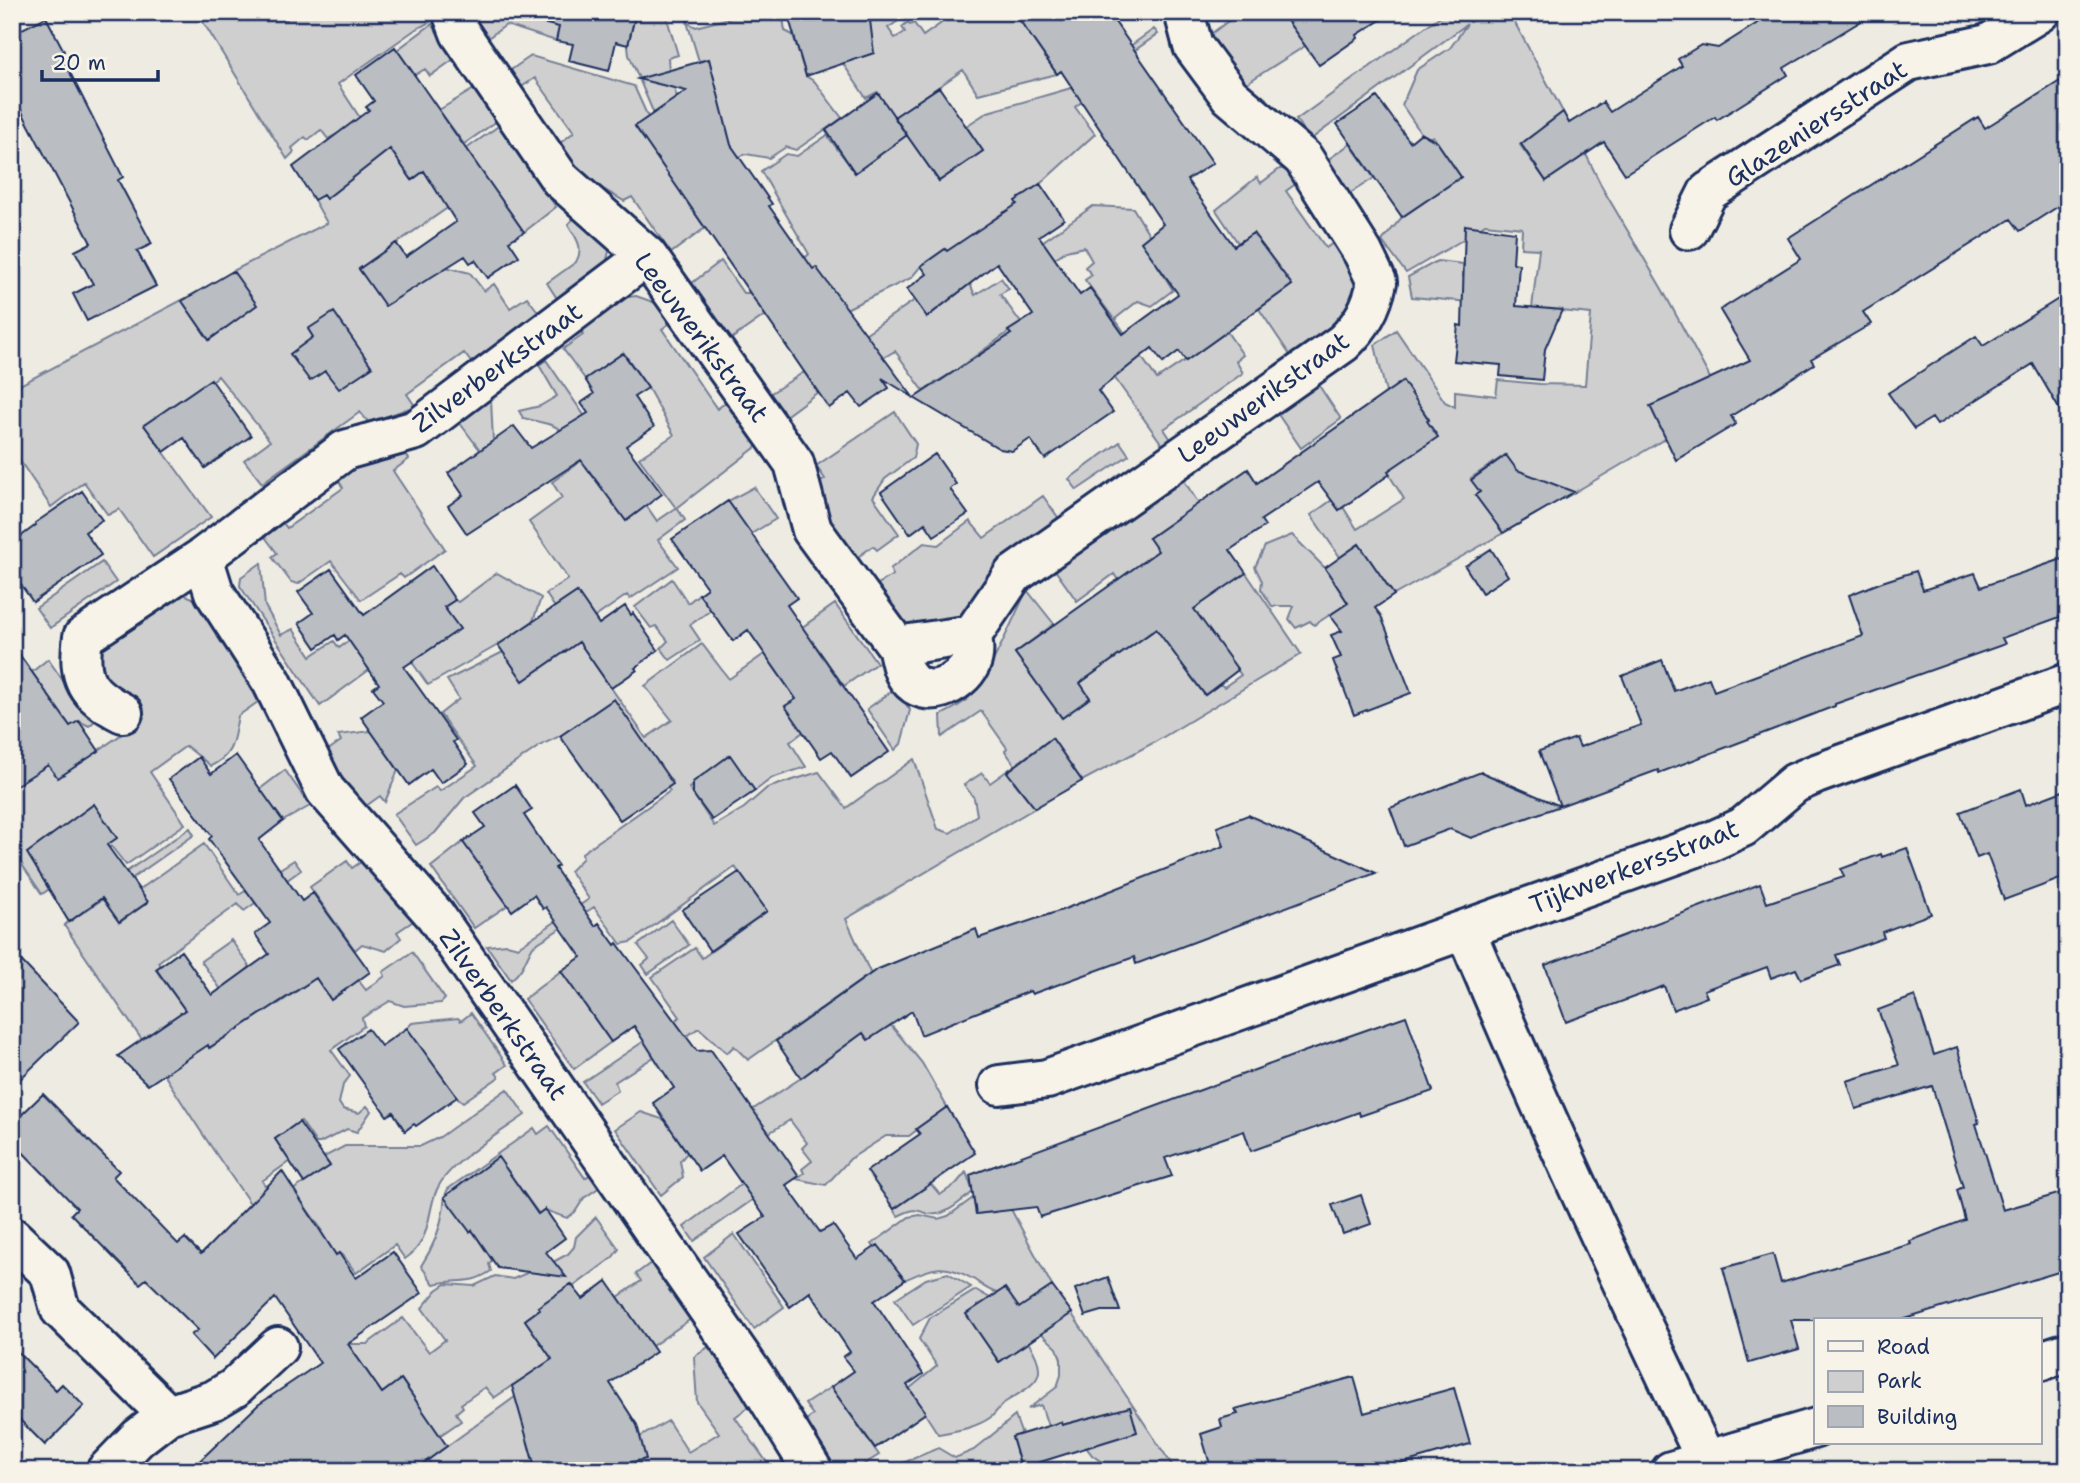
<svg xmlns="http://www.w3.org/2000/svg" width="2080" height="1483" viewBox="0 0 2080 1483" font-family="'Shantell Sans',sans-serif">
<rect width="100%" height="100%" fill="#eeebe2"/>
<filter id="ink" filterUnits="userSpaceOnUse"><feTurbulence type="fractalNoise" baseFrequency=".0143" numOctaves="2"/><feDisplacementMap in="SourceGraphic" scale="14" xChannelSelector="R" yChannelSelector="G"/><feConvolveMatrix kernelMatrix="1 2 1 2 8 2 1 2 1" color-interpolation-filters="sRGB"/></filter>
<g filter="url(#ink)">
<path fill="#cfcfcf" stroke="#757f96" stroke-width="2" fill-rule="evenodd" d="M197,12H267L286,20L290,12H423L430,22L416,29L338,84L362,121L328,139L321,130L308,140L305,137L292,148L294,152L287,159Z
M475,12H563L556,41L506,25L485,40L478,29Z
M636,12H665L678,55L668,58L669,70L680,109L723,116L709,59L699,61L684,12L690,24L696,27L752,12H788L783,18L785,31L793,35L806,76L815,82L842,118L796,150L786,147L769,158L746,154L739,157L682,195L705,228L671,253L632,197L624,201L581,176L559,144L574,132L535,78L520,88L508,72L531,56L634,86L648,117L635,127L653,151L654,114L629,55L628,45Z
M814,12H911L888,28L895,38L905,32L902,27L908,22L910,25L914,23L923,36L957,12H1022L1024,27L1057,74L978,94L963,70L895,117L939,181L983,151L966,126L988,112L1071,88L1154,29L1158,34L1097,77V90L1075,107L1095,134L1040,184L1028,219L1016,227L1004,212L990,222L959,268L945,249L921,266L911,278L846,309L811,283L731,339L692,283L721,261L743,293H750L789,265L796,267L809,254L761,171L786,154L797,156L829,134V138L855,172L894,117L877,92L866,98L842,62Z
M1240,12H1281L1305,46L1242,86L1207,37Z
M1446,12H1463L1470,22L1483,12H1509L1563,112L1543,127L1546,131L1534,134L1520,145L1546,181L1575,132L1603,189L1662,289L1724,404L1565,498L1557,486L1527,485L1505,455L1471,478L1480,492L1476,495L1497,524L1500,480L1528,519L1394,595L1359,544L1340,557L1311,515L1332,500L1339,510L1343,507L1357,529L1404,499L1380,460L1437,437L1427,421L1429,419L1403,382L1386,393L1375,345L1396,330L1445,402L1455,407V391L1496,396L1498,380L1540,384L1585,385L1591,314L1532,308L1539,249L1521,248L1522,228L1485,224L1459,242L1406,273L1382,241L1402,217L1461,177L1433,136L1429,138L1421,133L1402,105L1417,70L1450,48L1467,24L1311,139L1296,120Z
M432,24L454,59L430,76L425,69L415,75L397,50Z
M474,89L497,121L464,144L439,110Z
M500,125L556,207L524,232L497,194L452,205L359,269L387,305L446,267L470,273L484,291L494,284L510,308L527,297L542,317L473,365L464,353L407,394L415,406L369,423L360,412L262,483L244,460L270,441L218,376L211,382L144,425L211,517L153,557L119,509L108,515L84,482L51,507L12,449V389L201,290L209,302L192,315L209,339L233,271L327,223L314,200L323,195L383,130L395,156L412,180L424,171L428,176Z
M1350,144L1374,178L1349,194L1326,161Z
M1281,168L1291,174L1297,183L1286,191L1326,248L1337,240C1343,252 1353,268 1354,281C1358,318 1318,339 1292,358L1259,309L1292,285L1253,233L1238,243L1216,210L1257,177L1261,183Z
M1093,206L1133,208L1150,236L1158,266L1173,290L1152,306L1138,301L1115,319L1157,379L1227,332L1243,355L1236,361L1243,373L1164,429L1172,441L1164,447L1094,349V338L1114,319L1085,280L1092,275L1085,267L1092,261L1084,247L1066,251L1032,273L1022,256Z
M580,213L610,247L606,264L560,303L547,283L576,262C585,247 575,237 568,224Z
M1437,261L1463,264V277L1471,279L1470,302L1412,297L1408,277Z
M1001,278L1009,289L1000,294L1021,323L959,368L966,398L950,374L923,390L895,351L876,362L859,338L915,300L927,317L970,284L975,295Z
M636,296L659,304L674,320L662,329L717,409L730,399L760,444L677,508L685,520L658,540L678,567L630,599L627,595L572,633L546,594L568,579L529,522L562,498L552,482L597,449L552,425L523,418L519,411L540,406L557,396L539,365L546,360L657,521L676,508L639,458L674,435L648,388L624,353L585,379L563,349L583,335L578,326L620,298Z
M804,372L818,392L784,417L768,395Z
M1318,384L1341,419L1301,448L1277,413Z
M491,399L493,441L480,450L459,422Z
M895,412L916,444L913,458L885,479L873,497L899,534L877,550L873,546L851,562L831,537L814,487L825,479L816,466Z
M1120,442L1129,455L1077,490L1069,479Z
M399,444L409,459L393,471L445,549L404,578L400,574L361,600L331,561L298,584L291,582L272,557L277,553L259,529L278,516L287,528L343,488L336,476Z
M1183,479L1204,512L1179,517L1149,538L1246,573L1301,654L1155,742L1082,781L1052,738L1019,762L1026,774L1014,782L1035,808L846,919L881,997L864,978L748,1060L734,1046L727,1053L699,1028L615,1082L618,1090L598,1103L583,1082L680,1017L652,977L695,948L702,958L767,911L735,867L631,942L621,944L594,907L533,946C524,961 525,968 511,980L487,946L507,944L518,947L589,899L570,871L583,858L582,853L670,791L651,765L614,700L560,736L541,745L464,798L435,833L416,845L394,814L436,787L440,791L477,766L440,714L459,699L447,680L503,652L578,641L587,646L596,666L646,738L672,720L645,686L702,644L729,679L835,604L877,663L844,686L815,645L777,671L796,699L803,732L790,742L806,767L772,778L755,791L707,774L689,788L714,826L744,808L767,788L819,772L846,808L914,759L938,829L950,833L977,815L974,798L964,785L982,773L990,783L1015,765L1005,751L1007,748L981,711L942,737L941,715C949,711 958,707 965,701C986,685 1014,616 1027,590L1054,624L1015,653L1042,690L1090,698L1080,683L1152,632L1114,574L1077,601L1055,570ZM1213,636L1241,675L1224,687L1220,684L1205,695L1179,661Z
M754,487L776,519L751,534L728,501Z
M1043,496L1060,520L996,565L976,608L966,619L905,629L868,590L893,575L890,569L924,543L938,545L970,521L984,538Z
M1292,535L1325,568L1348,603L1314,625L1310,621L1296,628L1289,619L1294,606H1272L1261,589L1262,581L1255,567L1265,546Z
M102,562L116,582L50,628L36,608Z
M261,563L265,606L281,635L293,629L311,656L334,641L339,648L386,614L433,615L455,600L458,602L497,573L541,598L533,621L498,645L428,685L412,662L459,629L446,611L367,666L369,670L320,706L240,586L241,577Z
M672,579L688,603L699,594L711,610L690,625L700,640L670,660L661,648L668,641L656,626L651,628L635,607Z
M177,591L197,600L265,697L238,716C233,739 235,754 211,766L186,746L150,772L185,824L126,865L111,846L42,894L12,850V787L48,765L58,778L141,721L143,716L140,704L109,689L94,653Z
M48,659L82,708L97,719L89,726L79,721L70,726L32,672Z
M895,689L910,710L901,744L895,750L867,709Z
M371,731L398,770L385,802L380,796L359,811L321,755L341,741L338,735Z
M285,770L310,806L283,821L260,789Z
M190,828L194,835L131,879L126,872Z
M463,842L508,905L474,928L431,867Z
M204,844L239,895L294,860L301,870L244,911L238,904L158,962L160,966L156,970L185,1010L142,1040L64,925L103,899L120,922L147,903L139,890Z
M368,857L421,916L397,932L401,938L386,951L362,944L355,950L310,887L347,861L352,868Z
M671,920L689,945L648,974L642,965L649,959L638,945Z
M231,940L250,967L243,973L278,1004L316,978L326,993L348,977L358,980L366,990L385,976L383,972L412,952L445,999L441,1003L404,1006L390,1001L362,1018L364,1026L331,1050L350,1076L343,1085L339,1103L343,1109L359,1113L367,1106L371,1111L357,1132L347,1129L320,1143H316L301,1121L275,1139L290,1161L262,1181L276,1201L330,1166L324,1157L345,1146H421L440,1137L507,1089L525,1115C500,1133 457,1158 441,1182C425,1206 435,1239 405,1259L395,1245L356,1273L343,1255L339,1253L311,1272L341,1333C278,1242 212,1153 154,1058L208,1045L210,1048L235,1030L231,1004L201,961ZM301,1201L322,1230L295,1249L274,1219Z
M561,971L611,1042L574,1069L524,999Z
M471,1013L507,1065L496,1073L499,1077L463,1102L457,1097L407,1028L412,1023L458,1018L461,1021Z
M891,1025L922,1063L947,1107L909,1136H886L850,1159L826,1185L796,1179L804,1173L802,1169L812,1161L802,1148L807,1143L790,1120L769,1133L752,1110L801,1078L862,1032L868,1040Z
M641,1112L665,1120L687,1153L680,1161L683,1177L661,1195L615,1129Z
M549,1126L585,1178L598,1169L607,1182L584,1198L575,1212L567,1218L545,1210L539,1214L498,1158L460,1185L470,1232L472,1230L492,1260L489,1264L491,1271C469,1286 458,1278 434,1284L421,1266C432,1249 440,1232 443,1211C445,1202 443,1197 448,1189L534,1128L538,1134Z
M770,1163L779,1181L694,1241L684,1227Z
M966,1172L973,1192C963,1199 949,1213 937,1214C918,1216 923,1203 898,1216L894,1209L931,1184L940,1195L956,1184Z
M998,1185L1052,1286L1019,1308L1005,1288L997,1293C987,1290 982,1285 973,1279C944,1262 934,1267 904,1280L891,1272L872,1244L909,1217L920,1215L938,1219L948,1216L973,1198L976,1214L995,1212Z
M596,1217L619,1249L612,1258L573,1287L571,1284L525,1320L559,1369L547,1430L526,1436L534,1465L515,1471H435L428,1460L519,1394L513,1385L494,1398L485,1387L461,1404L463,1407L456,1413L461,1421L439,1436L402,1380L382,1393L348,1344H367L403,1318L429,1352L445,1340L422,1308L437,1290L446,1284L474,1286L495,1276L513,1279L555,1261L568,1254L574,1247L576,1237Z
M734,1234L784,1307L754,1329L704,1257Z
M659,1257L698,1314L652,1346L618,1297L641,1281L636,1274Z
M948,1273L971,1287L913,1325L895,1299L926,1279Z
M976,1290L990,1298L967,1314L999,1362L1028,1342C1051,1377 1036,1383 1007,1401C1000,1405 997,1412 991,1417C976,1428 956,1431 938,1434L909,1389L937,1366L919,1339L930,1318Z
M1066,1305L1176,1471H1114L1092,1455L1086,1447L1078,1421L1062,1425L1060,1422L1048,1426L1041,1405L1028,1409L1057,1387L1061,1375V1359L1057,1348L1041,1333Z
M717,1341L739,1373L750,1406L735,1417L773,1471H610L609,1467L640,1437L668,1421L688,1452L719,1433L697,1402L694,1357Z
M831,1387L879,1455L853,1471L847,1466L841,1471H820L792,1430L813,1415L805,1404Z
M1015,1416L1022,1435L1012,1438L1021,1467L1029,1466L1031,1471H884L938,1448L955,1458L974,1450Z"/>
<path fill="#babdc2" stroke="#1b2f5e" stroke-width="2" d="M544,12H636L628,45L616,42L609,71L569,61L573,44L556,41L559,27L542,23Z
M787,12H869L874,53L806,76Z
M1014,12H1108L1213,163L1187,180L1234,246L1253,233L1292,285L1186,361L1179,351L1163,363L1152,348L1098,391L1113,412L1045,459L1030,439L1012,451L1000,449L914,398L1011,334L1008,331L1033,315L997,263L927,317L907,289L927,274L921,266L945,249L947,251L1017,204L1015,201L1040,184L1064,219L1039,236L1080,295L1090,288L1123,334L1178,294L1141,242L1163,224L1061,71L1057,74Z
M1281,12H1393L1357,35L1358,38L1319,65Z
M1775,12H1876L1784,68L1788,75L1717,120L1715,117L1625,174L1604,142L1546,181L1521,144L1563,112L1569,123L1603,102L1610,112L1682,66L1678,59L1701,45L1718,48Z
M46,17L64,51L60,53L123,177L118,180L152,244L137,251L156,286L87,321L73,294L93,284L75,251L91,243L12,93V34Z
M395,47L524,232L509,241L519,256L488,278L475,260L470,263L465,256L385,306L359,269L396,243L406,257L456,222L424,171L412,180L390,149L326,199L323,195L314,200L293,167L369,110L366,107L374,101L356,75Z
M709,59L731,145L772,204L769,206L813,269L816,267L913,397L882,378L889,388L861,407L850,393L829,408L635,126L686,91L638,79Z
M2068,76V200L2020,231L2011,219L1863,312L1871,324L1811,359L1814,364L1731,416L1736,424L1676,460L1650,406L1750,360L1720,310L1801,259L1788,238L1978,117L1985,128Z
M939,87L983,151L939,181L894,117Z
M878,93L907,135L855,173L826,130Z
M1377,97L1410,142L1421,133L1437,142L1461,177L1402,217L1337,124Z
M1465,225L1515,232L1513,263L1519,264L1516,306L1562,310L1545,349L1542,380L1500,376L1501,365L1454,361L1458,325L1462,326Z
M233,271L257,305L209,340L182,301Z
M2068,293V424L2033,364L1937,425L1932,418L1914,429L1888,393L1976,336L1983,346Z
M334,312L372,367L339,389L325,371L310,381L290,354L313,337L308,329Z
M623,353L648,388L634,397L654,427L626,446L662,494L626,521L581,460L467,534L448,506L463,495L448,473L514,426L531,448L588,413L581,403L594,394L585,379Z
M211,379L251,436L205,468L184,438L164,452L144,425Z
M1403,381L1429,420L1427,421L1438,437L1388,471L1390,474L1339,510L1318,482L1261,520L1265,526L1230,550L1246,573L1194,609L1238,670L1205,695L1156,629L1080,683L1090,698L1062,718L1015,653L1158,551L1149,538L1179,517L1248,469L1257,483Z
M935,454L956,484L950,489L968,514L934,536L925,523L910,534L881,492Z
M1506,455L1517,470L1574,492L1503,533L1475,495L1480,492L1471,480Z
M82,491L102,520L85,532L101,555L33,602L12,572V543L36,525L35,523Z
M728,501L797,598L787,605L889,752L851,778L832,751L821,758L785,706L796,699L748,630L733,641L699,594L707,588L672,539Z
M1359,544L1394,595L1375,608L1381,616L1411,693L1354,715L1333,660L1341,657L1331,635L1342,631L1330,615L1348,603L1325,568Z
M1491,549L1508,576L1482,593L1465,566Z
M2068,557V614L2002,638L2005,644L1835,704V706L1659,773L1658,770L1560,806L1539,751L1576,738L1580,747L1641,725L1622,676L1662,660L1674,691L1709,678L1714,691L1863,636L1849,595L1882,582L1916,571L1923,590L1975,573L1981,587Z
M432,566L455,600L444,607L460,629L404,667L456,740L453,742L468,764L441,783L431,769L409,785L361,717L383,701L373,688L379,684L345,635L338,640L335,635L316,648L299,623L313,613L298,592L331,569L364,615Z
M577,592L599,624L625,606L631,615L633,613L658,650L635,668L637,670L611,688L579,642L523,681L498,645Z
M12,644L70,726L79,721L99,751L58,778L48,765L12,788Z
M614,699L673,784L620,820L560,736Z
M1052,738L1082,781L1035,808L1007,772Z
M236,755L283,821L259,840L302,901L313,893L370,972L331,1000L316,978L209,1048L208,1045L148,1085L118,1056L185,1010L156,969L181,951L212,995L269,954L255,934L270,923L209,839L212,836L169,779L199,757L211,774Z
M730,755L755,791L712,820L693,794V782Z
M1481,772L1560,806L1471,838L1450,829L1404,846L1390,808Z
M515,785L532,810L524,815L558,866L555,868L595,926L599,923L615,945L617,943L697,1051L711,1050L799,1176L786,1185L820,1232L833,1225L857,1259L878,1245L905,1280L874,1301L923,1374L907,1385L925,1411L924,1414L875,1448L831,1387L854,1371L843,1357L850,1352L810,1292L790,1307L739,1234L765,1217L722,1156L700,1171L653,1103L674,1088L634,1026L611,1042L561,971L581,957L546,907L543,909L534,895L512,911L463,842L485,827L475,813Z
M2021,789L2026,805L2068,789V876L2004,900L1987,854L1977,858L1960,812Z
M94,804L117,838L107,845L148,902L119,922L102,898L69,922L27,853Z
M1248,815L1376,873L1136,964L1134,957L1032,994L1030,991L921,1035L912,1011L868,1040L863,1033L801,1078L776,1041L876,970L976,929L979,938L1062,910L1224,846L1217,827Z
M1907,848L1931,914L1882,932L1884,938L1836,955L1840,965L1801,979L1796,969L1771,978L1767,967L1704,990L1707,997L1673,1010L1664,986L1566,1022L1545,965L1760,884L1767,903L1844,877L1841,869L1881,854L1882,857Z
M739,872L767,911L710,951L682,910Z
M12,951L79,1022L12,1087Z
M1915,996L1934,1055L1957,1047L1979,1123L1976,1124L2003,1210L2068,1191V1269L1902,1320H1791L1799,1349L1749,1363L1723,1268L1773,1254L1781,1283L1911,1244L1910,1241L1965,1220L1957,1190L1963,1187L1932,1086L1856,1109L1847,1081L1899,1065L1878,1010Z
M1406,1016L1433,1091L1360,1116L1359,1112L1251,1151L1244,1131L1165,1158L1172,1176L1040,1217L1036,1207L976,1214L970,1175L1306,1051Z
M407,1028L457,1097L416,1126L414,1124L405,1131L393,1112L387,1116L339,1049L368,1029L381,1046Z
M43,1094L119,1171L113,1177L178,1244L185,1238L201,1254L282,1171L336,1255L339,1253L356,1278L393,1252L422,1293L348,1344L382,1393L401,1379L447,1446L413,1471H189L258,1405L320,1363L275,1298L213,1359L191,1335L198,1330L146,1279L140,1284L117,1261L71,1214L77,1208L12,1141V1124Z
M947,1107L975,1153L894,1209L867,1171L920,1134L916,1129Z
M299,1122L330,1166L304,1183L275,1139Z
M498,1157L538,1214L545,1209L565,1238L546,1252L566,1277L498,1268L472,1230L470,1232L444,1197Z
M1361,1195L1371,1224L1343,1234L1332,1205Z
M1108,1277L1120,1311H1102L1085,1316L1075,1289Z
M607,1281L656,1352L610,1383L637,1425L646,1459L609,1467L610,1471H536L512,1386L552,1359L525,1320L540,1309L538,1307L571,1284L583,1299Z
M1052,1286L1072,1313L999,1362L966,1314L1005,1288L1019,1308Z
M12,1346L56,1390L62,1384L84,1406L45,1445L12,1412Z
M1354,1377L1364,1413L1454,1388L1470,1444L1393,1466L1394,1471H1212L1201,1434L1222,1427L1220,1419L1238,1414L1235,1409Z
M1130,1407L1137,1432L1021,1468L1012,1437L1061,1422L1062,1425Z"/>
<g fill="none" stroke-linecap="round" stroke-linejoin="round">
<g stroke="#1b2f5e" stroke-width="44">
<path id="minor" d="M452,12L460,33L560,179L647,256L794,463L812,530L897,646L972,635L1013,575L1343,343C1362,325 1372,307 1377,282L1363,253L1303,158L1230,96L1193,46L1184,12
M1689,230L1708,192L1909,61L1988,44L2040,12
M647,256L416,430L345,450L203,557L214,592L272,682L325,790L435,915L757,1380L813,1471
M897,646C900,656 901,670 908,678C925,701 960,686 971,663C975,654 973,644 972,635
M123,713C86,694 77,679 83,637L203,557
M1466,931C1540,1110 1623,1285 1706,1460
M999,1085L1047,1079L1710,842L1743,827L1795,783L1816,774L2068,683
M12,1237L50,1273L60,1309L168,1415L138,1438L106,1471
M168,1415L214,1400L234,1388L278,1347"/>
</g>
<g stroke="#1b2f5e" stroke-width="44">
<path id="tertiary" d="M2040,1361L2068,1352
M1671,1471L1816,1428"/>
</g>
<use href="#minor" stroke="#f7f3e8" stroke-width="38"/>
<use href="#tertiary" stroke="#f7f3e8" stroke-width="38"/>
</g>
</g>
<g text-anchor="middle" dominant-baseline="central" stroke-width="5" stroke-linejoin="round" paint-order="stroke">
<g font-size="26" fill="#1b2f5e" stroke="#f7f3e8">
<text transform="translate(1816 123) rotate(-33)">Glazeniersstraat</text>
<text transform="translate(702 337) rotate(53)">Leeuwerikstraat</text>
<text transform="translate(497 367) rotate(-36)">Zilverberkstraat</text>
<text transform="translate(1263 397) rotate(-36)">Leeuwerikstraat</text>
<text transform="translate(1634 866) rotate(-21)">Tijkwerkersstraat</text>
<text transform="translate(504 1014) rotate(55)">Zilverberkstraat</text>
</g>
</g>
<rect width="2080" height="1483" fill="none" stroke="#f7f3e8" stroke-width="42"/>
<rect x="21" y="21" width="2038" height="1441" fill="none" stroke="#1b2f5e" stroke-width="2.5" filter="url(#ink)"/>
<rect x="1814" y="1318" width="228" height="126" fill="#f7f3e8" stroke="#9fa5b1" stroke-width="2"/>
<rect x="1828" y="1341" width="35" height="10" fill="#f7f3e8" stroke="#9fa5b1" stroke-width="2"/>
<text x="1877" y="1354" font-size="21" fill="#1b2f5e">Road</text>
<rect x="1828" y="1371" width="35" height="21" fill="#cfcfcf" stroke="#9fa5b1" stroke-width="2"/>
<text x="1877" y="1388" font-size="21" fill="#1b2f5e">Park</text>
<rect x="1828" y="1406" width="35" height="21" fill="#babdc2" stroke="#9fa5b1" stroke-width="2"/>
<text x="1877" y="1424" font-size="21" fill="#1b2f5e">Building</text>
<path d="M42 70v10h116v-10" fill="none" stroke="#1b2f5e" stroke-width="3.5"/>
<text x="52" y="70" font-size="21" fill="#1b2f5e" stroke="#f7f3e8" stroke-width="5" paint-order="stroke">20 m</text>
</svg>
